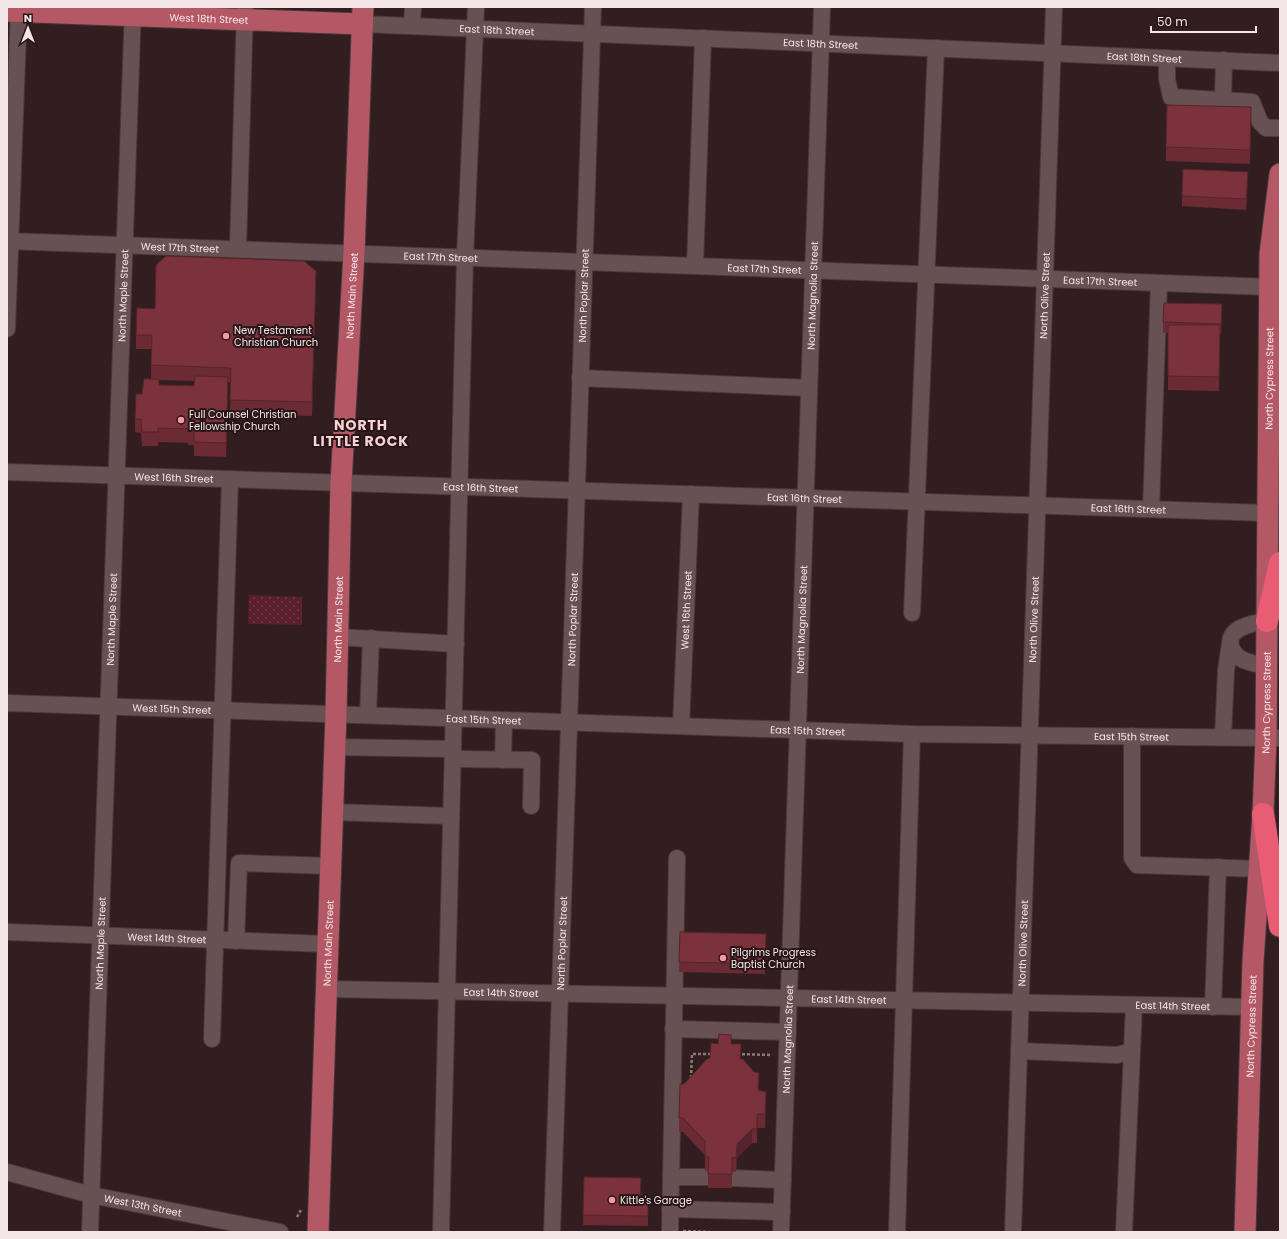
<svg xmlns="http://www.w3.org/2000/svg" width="1287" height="1239" viewBox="0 0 1287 1239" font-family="Poppins,sans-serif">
<defs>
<pattern id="park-dots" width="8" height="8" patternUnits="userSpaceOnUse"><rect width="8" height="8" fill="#5a1f28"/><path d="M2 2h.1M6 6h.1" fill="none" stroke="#724047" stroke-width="1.8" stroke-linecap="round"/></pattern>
</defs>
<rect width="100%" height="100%" fill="#321e20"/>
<path fill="url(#park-dots)" d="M249,595L302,597V625L248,624Z"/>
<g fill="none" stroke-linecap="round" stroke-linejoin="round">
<g stroke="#49393b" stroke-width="18">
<g id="minor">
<path id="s1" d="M362,24L1280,63"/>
<path d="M412,25L413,7"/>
<path d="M1167,58V79L1171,97L1252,102L1260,122L1266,128H1280"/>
<path d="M1223,100L1224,60"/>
<path id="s2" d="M7,241L1270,287"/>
<path d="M238,248L245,7"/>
<path d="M695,266L703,38"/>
<path d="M7,329L19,7"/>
<path d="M580,378L809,388"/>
<path id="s3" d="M7,472L1267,513"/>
<path d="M1151,509L1159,283"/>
<path d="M912,613L936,48"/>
<path d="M337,637L456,644"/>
<path d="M1267,666C1261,665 1254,664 1249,662C1242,660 1235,656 1232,649C1223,628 1253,623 1267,621"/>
<path id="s4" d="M7,703L912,734L1280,738"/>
<path d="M368,715L371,638"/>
<path id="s5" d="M681,726L691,494"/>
<path d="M1132,736V858L1137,865L1260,869"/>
<path d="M1223,737L1226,671L1230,643"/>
<path d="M334,747L453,749"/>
<path d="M461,759L532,760L531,806"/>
<path d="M503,760L504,720"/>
<path d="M332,812L451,816"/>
<path id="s6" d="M7,932L327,944"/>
<path d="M236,941L239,863L330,866"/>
<path id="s7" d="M326,989L1251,1007"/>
<path d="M1213,1007L1218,867"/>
<path d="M673,1029L788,1032"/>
<path d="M212,1039L230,479"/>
<path d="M1019,1051L1117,1055L1132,1051"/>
<path id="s8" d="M7,1172L91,1195L280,1232"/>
<path d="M671,1177H709"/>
<path d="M732,1178L783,1180"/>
<path d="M670,1209L782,1212"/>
<path id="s9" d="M90,1232L133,7"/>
<path d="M441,1232L465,257L476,7"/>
<path id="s10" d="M552,1232L593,7"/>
<path d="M670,1232L677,858"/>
<path id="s11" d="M781,1232L822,7"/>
<path d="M897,1232L912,734"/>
<path id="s12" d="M1013,1232L1054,7"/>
<path d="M1124,1232L1134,1005"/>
</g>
</g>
<g stroke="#49393b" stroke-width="23">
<g id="major">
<path id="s13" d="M7,11L362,24"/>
<path id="s14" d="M318,1232L336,714L341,483L354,253L363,7"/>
<path id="s15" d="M1245,1232L1253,961L1263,814L1266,738L1270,254L1280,174"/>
</g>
</g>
<g stroke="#49393b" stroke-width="24">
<path id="highway" d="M1267,621L1280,563
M1263,814L1280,926"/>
</g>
<path stroke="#8a797b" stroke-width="2.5" stroke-dasharray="3 2" stroke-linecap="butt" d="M737,1054L772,1055
M690,1077H691L692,1054H712
M297,1217L301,1210
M683,1231L711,1232"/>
<use href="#minor" stroke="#685152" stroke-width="16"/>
<use href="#major" stroke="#b55866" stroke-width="21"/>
<use href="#highway" stroke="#e85d73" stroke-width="22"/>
</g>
<path fill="#6a2b34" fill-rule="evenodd" d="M1251,121L1250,164L1166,161V147Z
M1248,183L1246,210L1182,206V196Z
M316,285L312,416L230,414L231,382H228L226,457L194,456V445H188V443L158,442V446H142L141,433L135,432V419L142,394L151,379V349H136V335L155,309ZM159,380L195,381L194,386L159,385Z
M1222,314L1221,334H1220L1219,391L1168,390V333H1163V322Z
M680,932L766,934L765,974L679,972Z
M731,1044L759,1090L766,1105L765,1128H757V1143H752L737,1158L736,1172L732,1171V1188H708V1171H705V1155L683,1132H679V1118L684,1084L710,1058Z
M584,1177L640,1202H648V1226L583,1225Z"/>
<path fill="#56232b" d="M1251,107V121L1250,164V150Z
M1248,172V183L1246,210V199Z
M316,271V285L312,416V402Z
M228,377V391L226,457V443Z
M766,1092V1105L765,1128V1114Z
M752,1129V1143L737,1158L736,1172V1158L737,1144Z"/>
<path fill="#7b323d" stroke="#56232b" d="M1167,105L1251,107L1250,150L1166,147Z
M1183,169L1248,172L1246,199L1182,196Z
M166,256L304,261L316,271L312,402L230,400L231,368L151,365L152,335H136L137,308L155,309L156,265Z
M1164,303L1222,304L1221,324L1163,322Z
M1168,325H1220L1219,377L1168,376Z
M195,376L228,377L226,443L194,442V431H188V429L158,428V432H142L141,419H135L136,394H142L144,379H159V385L194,386Z
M680,932L766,934L765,964L679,962Z
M719,1034L731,1035V1044H741L740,1059H743L754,1072L759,1073L758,1090L766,1092L765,1114H757V1129H752L737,1144L736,1158L732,1157V1174H708L709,1157H705V1141L683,1118H679L680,1084H684L707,1059L710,1058L711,1043L718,1044Z
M584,1177L641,1178L640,1202H648V1216L583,1215Z"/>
<g fill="#f49aa3" stroke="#281517" stroke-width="1.5">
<circle cx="226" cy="336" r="4"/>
<circle cx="181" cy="420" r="4"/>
<circle cx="723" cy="958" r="4"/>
<circle cx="612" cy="1200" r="4"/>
</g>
<g text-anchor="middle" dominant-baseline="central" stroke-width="4" stroke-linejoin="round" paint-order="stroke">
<g font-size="10" fill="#f4e6e7" stroke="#281517">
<text stroke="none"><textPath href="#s13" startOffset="202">West 18th Street</textPath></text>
<text stroke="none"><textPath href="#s1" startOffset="135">East 18th Street</textPath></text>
<text stroke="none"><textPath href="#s1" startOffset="459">East 18th Street</textPath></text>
<text stroke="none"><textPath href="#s1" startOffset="783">East 18th Street</textPath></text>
<text stroke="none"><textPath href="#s2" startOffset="173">West 17th Street</textPath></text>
<text stroke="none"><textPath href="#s2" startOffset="434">East 17th Street</textPath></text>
<text stroke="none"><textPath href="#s2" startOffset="758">East 17th Street</textPath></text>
<text stroke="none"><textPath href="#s2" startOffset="1094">East 17th Street</textPath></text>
<text stroke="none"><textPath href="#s9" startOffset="937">North Maple Street</textPath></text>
<text stroke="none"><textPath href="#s14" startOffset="937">North Main Street</textPath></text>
<text stroke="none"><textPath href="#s10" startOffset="937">North Poplar Street</textPath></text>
<text stroke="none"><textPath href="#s11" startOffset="937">North Magnolia Street</textPath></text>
<text stroke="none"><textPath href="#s12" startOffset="937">North Olive Street</textPath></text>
<text stroke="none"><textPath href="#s15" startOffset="854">North Cypress Street</textPath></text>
<text stroke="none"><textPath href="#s3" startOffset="167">West 16th Street</textPath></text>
<text stroke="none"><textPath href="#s3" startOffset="474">East 16th Street</textPath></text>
<text stroke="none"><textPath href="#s3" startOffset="798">East 16th Street</textPath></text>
<text stroke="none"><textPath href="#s3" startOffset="1122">East 16th Street</textPath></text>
<text stroke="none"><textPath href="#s5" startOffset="116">West 16th Street</textPath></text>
<text stroke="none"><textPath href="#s14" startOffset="613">North Main Street</textPath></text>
<text stroke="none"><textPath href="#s10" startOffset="613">North Poplar Street</textPath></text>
<text stroke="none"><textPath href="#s9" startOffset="613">North Maple Street</textPath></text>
<text stroke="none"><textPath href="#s11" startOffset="613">North Magnolia Street</textPath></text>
<text stroke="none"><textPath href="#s12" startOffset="613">North Olive Street</textPath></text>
<text stroke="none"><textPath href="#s15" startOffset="530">North Cypress Street</textPath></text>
<text stroke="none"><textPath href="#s4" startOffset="165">West 15th Street</textPath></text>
<text stroke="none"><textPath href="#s4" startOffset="477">East 15th Street</textPath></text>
<text stroke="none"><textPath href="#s4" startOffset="801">East 15th Street</textPath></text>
<text stroke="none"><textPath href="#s4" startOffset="1125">East 15th Street</textPath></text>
<text stroke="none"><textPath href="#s6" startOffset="160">West 14th Street</textPath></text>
<text stroke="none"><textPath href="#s9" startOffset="289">North Maple Street</textPath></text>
<text stroke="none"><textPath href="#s14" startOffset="289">North Main Street</textPath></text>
<text stroke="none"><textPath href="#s10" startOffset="289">North Poplar Street</textPath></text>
<text stroke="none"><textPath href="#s12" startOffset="289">North Olive Street</textPath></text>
<text stroke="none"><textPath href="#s7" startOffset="175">East 14th Street</textPath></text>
<text stroke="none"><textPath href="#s7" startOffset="523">East 14th Street</textPath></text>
<text stroke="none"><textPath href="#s7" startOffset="847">East 14th Street</textPath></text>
<text stroke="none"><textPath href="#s15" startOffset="206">North Cypress Street</textPath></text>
<text stroke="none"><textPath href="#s11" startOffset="193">North Magnolia Street</textPath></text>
<text stroke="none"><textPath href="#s8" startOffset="140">West 13th Street</textPath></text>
</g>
<g font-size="10" fill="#f4e6e7" stroke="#281517" text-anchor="start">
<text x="234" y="330">New Testament<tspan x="234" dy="12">Christian Church</tspan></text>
<text x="189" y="414">Full Counsel Christian<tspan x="189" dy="12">Fellowship Church</tspan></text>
<text x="731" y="952">Pilgrims Progress<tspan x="731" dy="12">Baptist Church</tspan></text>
<text x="620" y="1200">Kittle's Garage</text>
</g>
<g font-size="14" font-weight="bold" letter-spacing="1" fill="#f7d3d5" stroke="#281517">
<text x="361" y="425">NORTH<tspan x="361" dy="16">LITTLE ROCK</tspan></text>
</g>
</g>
<rect width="1287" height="1239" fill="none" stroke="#f4e6e7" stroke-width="16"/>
<g transform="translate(28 28)" stroke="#281517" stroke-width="3" paint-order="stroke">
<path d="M0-3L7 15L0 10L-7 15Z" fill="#f4e6e7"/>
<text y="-6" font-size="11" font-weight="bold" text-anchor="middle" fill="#f4e6e7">N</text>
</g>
<path d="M1151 26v6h105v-6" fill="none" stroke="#f4e6e7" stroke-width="2"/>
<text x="1157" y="26" font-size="12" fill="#f4e6e7" stroke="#281517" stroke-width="3" paint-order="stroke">50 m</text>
</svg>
